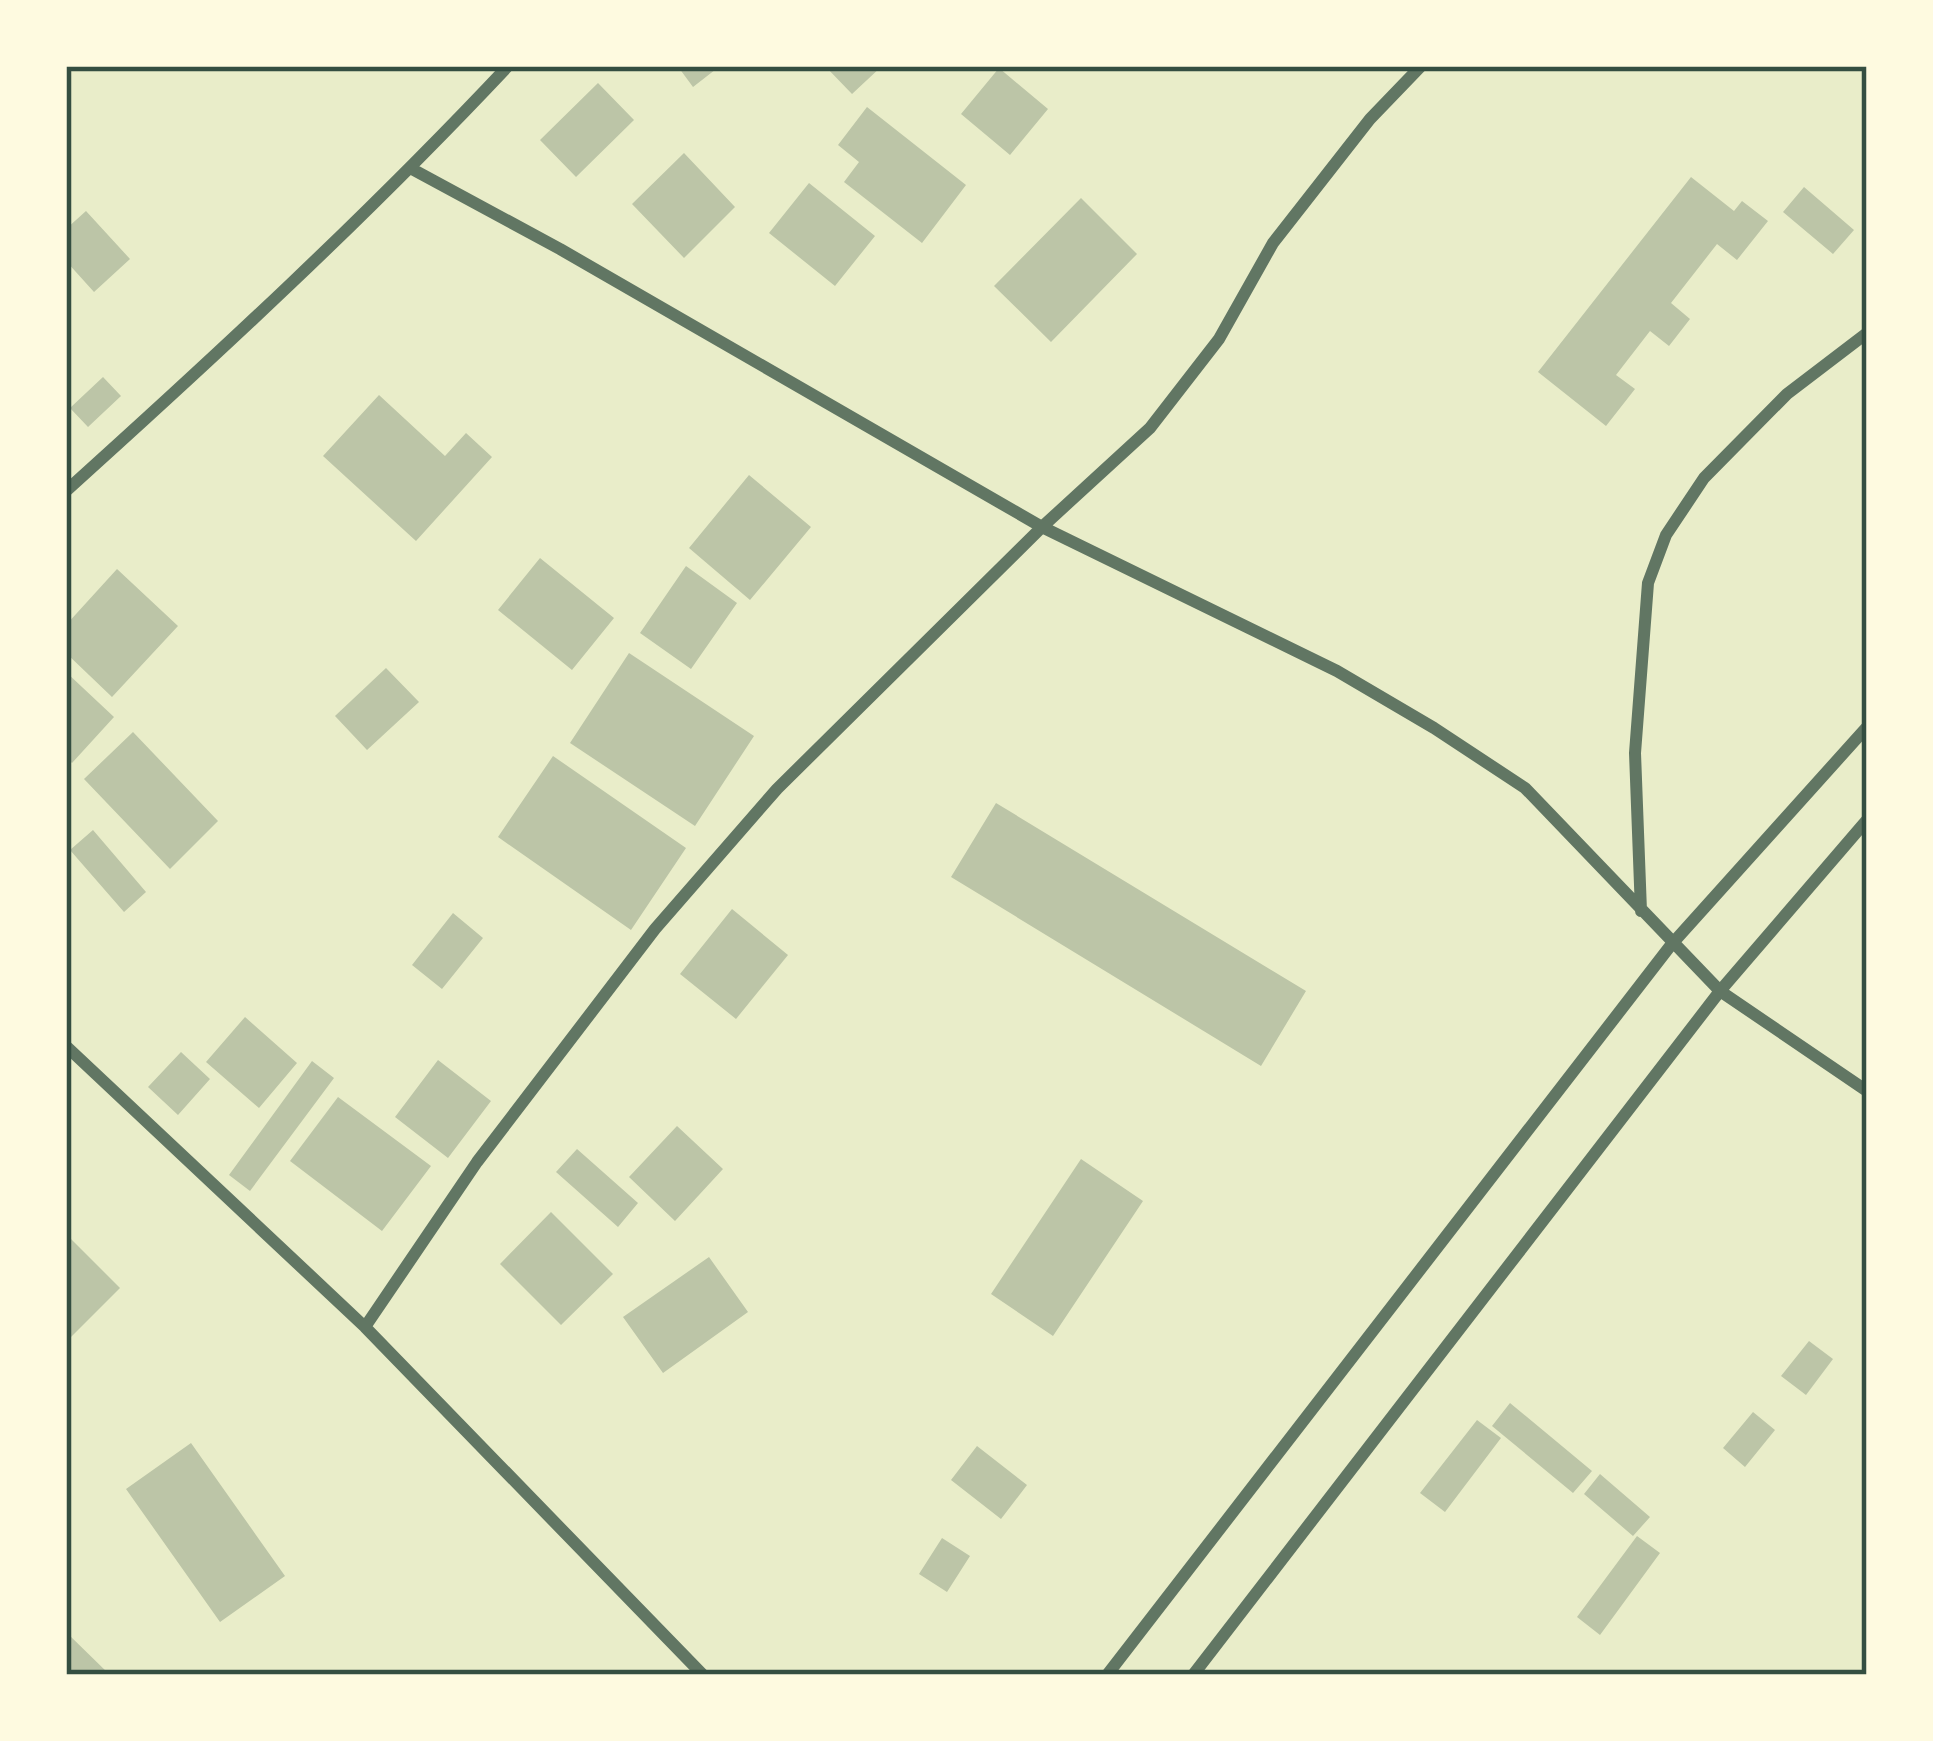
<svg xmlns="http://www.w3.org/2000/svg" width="1933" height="1741" viewBox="0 0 1933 1741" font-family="Commissioner,sans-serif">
<rect width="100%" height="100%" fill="#e9edc9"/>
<path fill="#bcc5a7" d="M681,66H720L693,87L679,68Z
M825,66H882L852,94Z
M999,68L1048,109L1010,155L961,114Z
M598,83L634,120L576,177L540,140Z
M867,107L966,185L922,243L844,182L859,162L838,145Z
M684,153L735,207L684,258L632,204Z
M1691,177L1734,211L1742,201L1768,221L1737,260L1717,244L1671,303L1690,319L1669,346L1650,331L1616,375L1635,389L1606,426L1538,372Z
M809,183L875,236L835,286L769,233Z
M1804,187L1854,230L1833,254L1783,212Z
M1081,198L1137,254L1051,342L994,286Z
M86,211L130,259L94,292L66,261V229Z
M103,377L121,396L88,427L70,408Z
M379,395L445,456L466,433L492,457L416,541L323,456Z
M749,475L811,527L750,600L689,548Z
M540,558L614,618L572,670L498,610Z
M686,566L737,603L691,669L640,633Z
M117,569L178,626L112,697L66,653V625Z
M629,653L754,736L695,826L570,743Z
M386,668L419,702L367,750L335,716Z
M66,672L114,717L72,763L66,757Z
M133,732L218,821L170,869L84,779Z
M553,756L686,848L631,930L498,837Z
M996,803L1306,991L1261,1066L951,877Z
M93,830L146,892L124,912L70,850Z
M732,909L788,955L736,1019L680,974Z
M453,913L483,938L442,989L412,965Z
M245,1017L297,1063L259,1108L206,1062Z
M181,1052L210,1079L178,1115L148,1087Z
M438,1060L491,1101L448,1158L395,1117Z
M312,1061L334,1078L250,1191L229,1175Z
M338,1097L431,1166L382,1231L290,1161Z
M677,1126L723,1169L675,1221L629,1177Z
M577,1149L638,1203L618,1227L556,1172Z
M1081,1159L1143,1201L1053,1336L991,1294Z
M551,1212L613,1274L561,1325L500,1264Z
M66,1234L120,1288L66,1342Z
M709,1257L748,1312L663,1373L623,1317Z
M1809,1341L1833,1359L1806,1395L1781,1376Z
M1510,1403L1592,1471L1573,1493L1492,1426Z
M1753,1412L1775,1430L1745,1467L1723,1448Z
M1477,1420L1501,1438L1445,1512L1420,1493Z
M191,1443L285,1576L220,1622L126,1489Z
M977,1446L1027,1485L1001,1519L951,1480Z
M1600,1474L1650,1517L1633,1536L1584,1494Z
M1637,1536L1660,1553L1600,1635L1577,1617Z
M942,1538L970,1556L947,1592L919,1574Z
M66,1632L110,1675H66Z"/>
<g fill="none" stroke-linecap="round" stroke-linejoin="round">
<path stroke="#617663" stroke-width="12" d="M412,169L560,249L1042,527L1337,671L1434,728L1525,788L1720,991L1867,1091
M66,491C218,354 368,215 508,66
M1641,911L1635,753L1648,583L1666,535L1704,478L1787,394L1867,333
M66,1046L365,1327L703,1675
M365,1327L477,1162L655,929L777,789L1042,527L1150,428L1219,339L1273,243L1370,119L1421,66
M1107,1675L1671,945L1867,727
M1193,1675L1720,991L1867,820"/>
</g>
<rect width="1933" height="1741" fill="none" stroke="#fefae0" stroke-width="138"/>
<rect x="69" y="69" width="1795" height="1603" fill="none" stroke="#344e41" stroke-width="4.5"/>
</svg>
